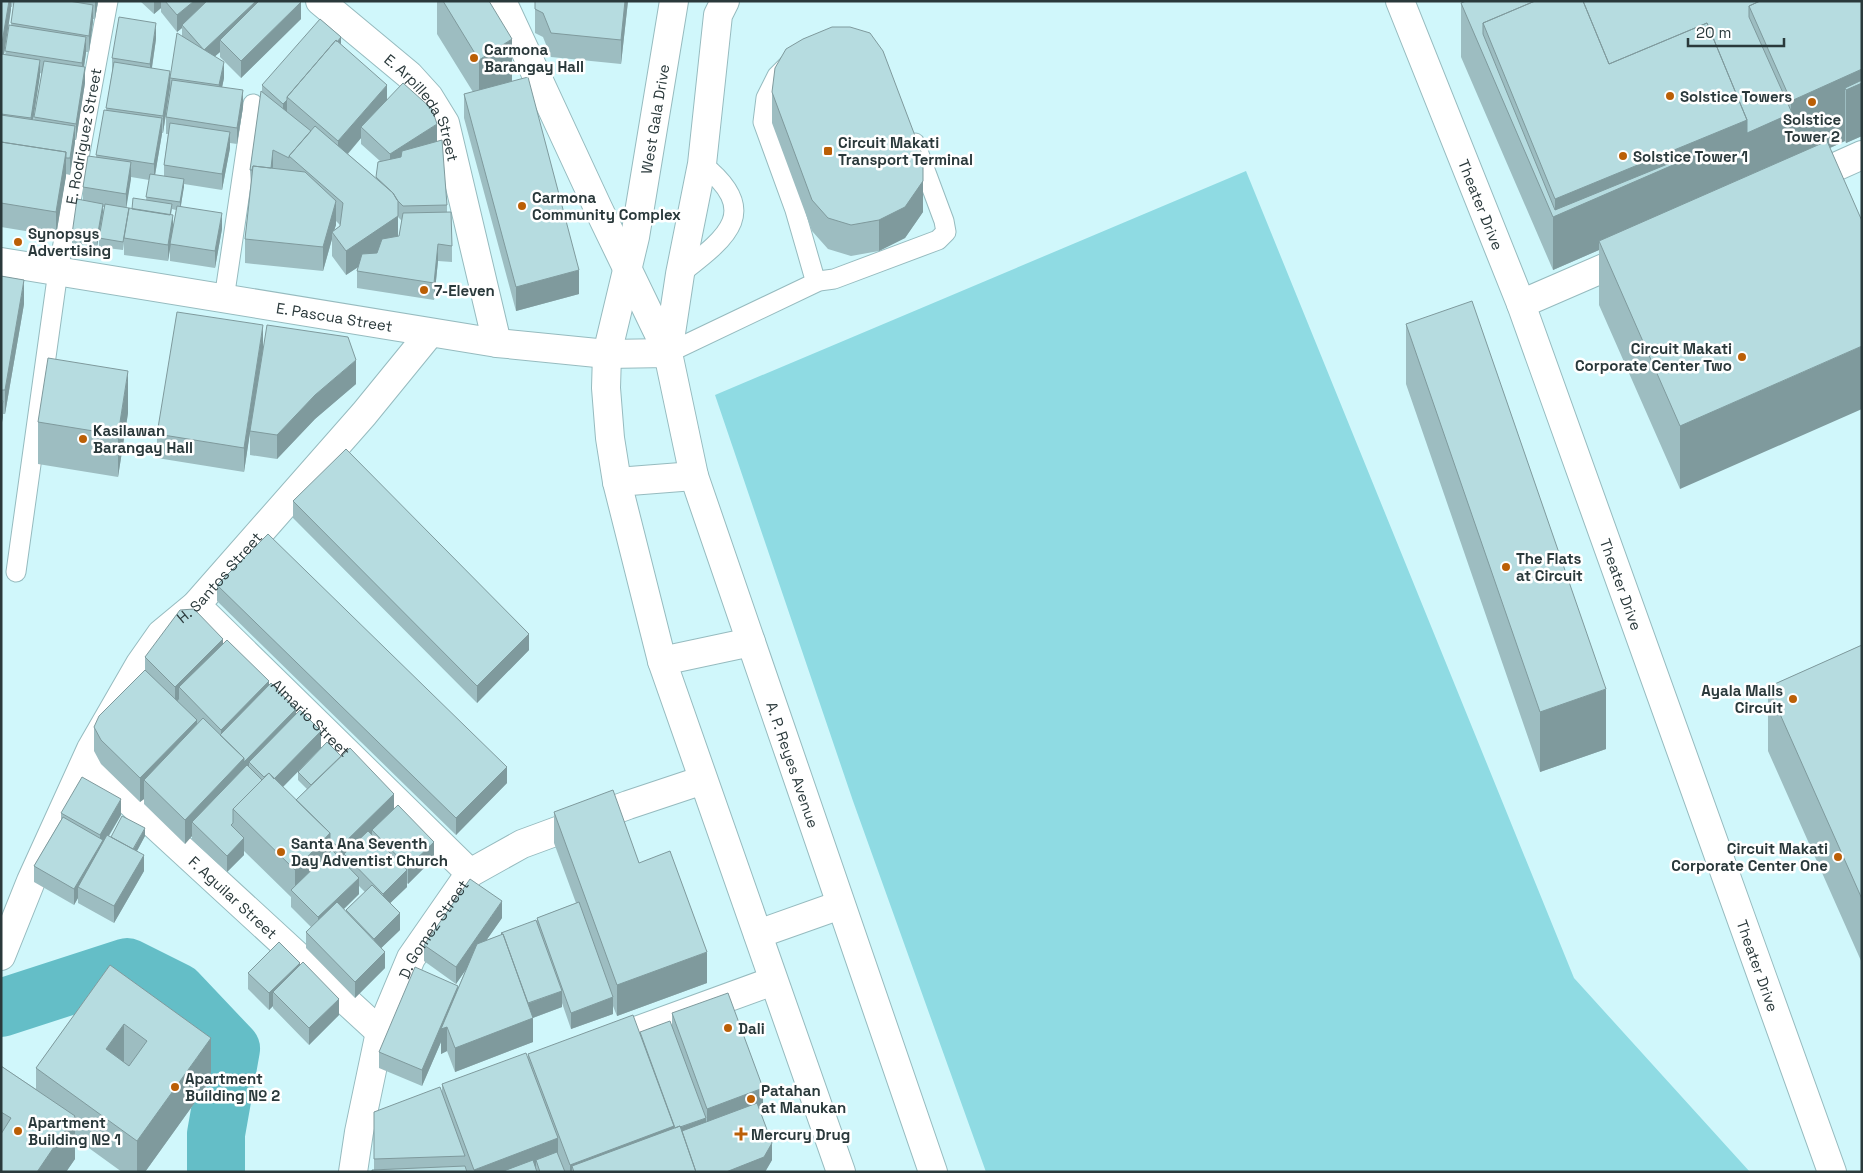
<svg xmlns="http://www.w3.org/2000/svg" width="1863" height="1173" viewBox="0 0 1863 1173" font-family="'Space Grotesk',sans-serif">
<rect width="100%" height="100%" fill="#d0f7fb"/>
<path fill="#8fdbe3" d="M1246,171L1574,978L1750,1172H986L853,801L715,395Z"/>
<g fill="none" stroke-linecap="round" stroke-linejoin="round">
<path stroke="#64bec7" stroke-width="58" d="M1,1008L127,967L177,992L231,1049L216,1134V1172"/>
<g stroke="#96bbbf" stroke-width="21">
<g id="lane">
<path d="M788,65L777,76L766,98L763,122L795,210L814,276L819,281"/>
<path d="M680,274C726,238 763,212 702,164"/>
<path d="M224,299L253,104"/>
<path d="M668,353L819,281L834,279L938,240L946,232L944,221L915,143"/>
<path id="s1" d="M16,572L58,271L108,1"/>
</g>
</g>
<g stroke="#96bbbf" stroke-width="30">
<g id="street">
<path id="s2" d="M320,1L409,75L429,97L445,123L497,343"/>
<path d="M502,1L598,208L668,353"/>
<path id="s3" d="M1400,1L1521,304L1832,1172"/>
<path d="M1804,181L1862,155"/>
<path d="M1521,304L1634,255"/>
<path d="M668,353L680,274L702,164L718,15L725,1"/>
<path id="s4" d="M607,354L635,237L674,1"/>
<path id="s5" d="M196,605L470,873"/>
<path id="s6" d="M83,768L105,779L380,1032"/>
<path id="s7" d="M1,956L31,881L91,749L140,664L161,634L196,605L269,522L364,414L430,333"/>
<path d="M603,1043L773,981"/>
<path id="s8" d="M353,1172L359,1132L380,1032L411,958L470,873L522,844L628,805L703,780"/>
</g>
</g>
<g stroke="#96bbbf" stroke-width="30">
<g id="secondary">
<path id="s9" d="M1,262L497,343L607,354L668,353L694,476L933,1172"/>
<path d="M607,354L606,388L610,438L617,482L662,661L841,1172"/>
<path d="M617,482L694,476"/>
<path d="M662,661L751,642"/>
<path d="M758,934L840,905"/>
</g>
</g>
<use href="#lane" stroke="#fff" stroke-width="19"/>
<use href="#street" stroke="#fff" stroke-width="28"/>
<use href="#secondary" stroke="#fff" stroke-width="28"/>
</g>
<path fill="#9dbdc1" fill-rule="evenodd" d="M1,1H13L12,7H11L4,54L5,55L11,26L14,1H98L95,19H93L89,52H86L84,67L85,83L76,140H75L70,175L66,174L56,236L1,227ZM40,73L42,74L34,120H33Z
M140,1H300L301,19L241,78L220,57V52L215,56L224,78L222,87L243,107L237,144L230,143V148L222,190L184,184L181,206L222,229L215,268L170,261V247L168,261L124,255V243L123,250L99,247V238L104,207H103V212L97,247L72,243V234L83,200V187L96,157L106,110L112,72V58L156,39L152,68L170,88L163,133H162L155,175L164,176V165L168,134H166V117L170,92V78L182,36V28L177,32L161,12V8L154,14ZM131,177L149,180L146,200L129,211L126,207ZM172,209L176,210L173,229L171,215Z
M437,1H489L512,81L579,294L516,311L464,118V94L473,92L437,34Z
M628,1L621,64L551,57L543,37L535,33V9Z
M1862,1V136L1846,143L1845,141L1830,148L1680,489L1599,305V250L1553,270L1461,57V3Z
M341,45L387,99L437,141L434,143L447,205V212L452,246V262L438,261L434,300L357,288V271L358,267L346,275L332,256V239L323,271L245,263V239L251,186L250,170L262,91V85ZM361,138V144L380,161L378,162L376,178L348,154ZM398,217L402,221L399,236L398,237ZM336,221L340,225V226L334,230L336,225Z
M772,92L923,188V212L905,238L879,251L851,256L828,249L812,231L772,123Z
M1,276L24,304L5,414H3L1,428Z
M1406,324L1606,749L1540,772L1406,384Z
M263,349L356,384L315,419L277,459L250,455V431L244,472L157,458V434Z
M128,413L118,477L38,464V422Z
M293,501L529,650L477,703L293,518Z
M217,585L507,783L456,835L217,601Z
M223,644L269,685L296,714L321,748L283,787L296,800L307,789L298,780V772L394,808L434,858L408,884L407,883V887L390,903L400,930L381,948L385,968L355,998L306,948V932L311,927L291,907V897L244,851V855L227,872L192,839V836L185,844L144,804V799L140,802L101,764L94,751V727L145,670V657ZM359,886L365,892L346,910V912L344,909L359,894Z
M1862,645V963L1768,751V687Z
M554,812L639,863L707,983L617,1016L613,1006V1014L571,1029L562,1003V1007L533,1018V1042L455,1072L447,1051L441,1054V1042L422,1086L379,1068V1052L458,988L466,969L456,984L424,961V945L502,918L486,940L501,935V933L537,921V918L576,903L554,843Z
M61,813L121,815L109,836L111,837L145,836L137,851L144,871L114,923L78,903V898L74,905L34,882V866L61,820Z
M110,965L211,1080L145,1172H122L75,1138V1159L66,1172H1V1066L36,1089V1068Z
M300,966L339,1015L309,1045L273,1008V1006L269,1010L248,989V973Z
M672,1013L763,1112L761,1113L772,1160L765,1172H372L374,1170V1112L442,1092V1084L528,1058V1054L640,1033L672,1025Z"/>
<path fill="#7f9a9d" d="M9,1H11V10L2,67V43Z
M95,1H98L95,19Z
M154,1H161V8L154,14Z
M194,1H215L182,25V28L177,32V15Z
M256,1H274L220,40V52L204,66V50Z
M625,1H628L621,64V40Z
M301,2V19L241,78V61Z
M93,5V22L89,52V36Z
M156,23V39L150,80V64Z
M86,37V53L82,80V63Z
M341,37V53L288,98Z
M512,39V81L479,102V60Z
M40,60V76L31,134V118Z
M224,62V78L219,102V85Z
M85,67V83L76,140V124Z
M1862,69V136L1846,143V90L1845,88V141L1747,186V133L1791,113V101Z
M170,71V88L163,133V116Z
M387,85V109L361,127V138L338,165V141Z
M243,90V107L237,144V128Z
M287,100V116L283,120V104Z
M162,118V134L154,181V164Z
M1747,120V185L1599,241V250L1553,270V217L1555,216V199Z
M437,124V141L390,170V154Z
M75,126V143L70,175V158Z
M230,132V148L222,190V174Z
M273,150V166L270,189V173Z
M66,152V176L56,236V212Z
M923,157V212L905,238L879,251V220Z
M131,162V179L126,210V194Z
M184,179V187L180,210V202Z
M336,201V225L333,234L332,232V239L323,271V247Z
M398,201V241L346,275V251Z
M103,204V212L97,247V238Z
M222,213V229L215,268V251Z
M173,215V232L168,261V245Z
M438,244V261L434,300V283Z
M579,270V294L516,311V287Z
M24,280V304L5,414V390Z
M263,325V349L244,472V448Z
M1862,346V409L1680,489V426Z
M356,360V384L315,419L277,459V435L315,395Z
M128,371V413L118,477V435Z
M3,401V417L1,428V412Z
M529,634V650L477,703V686Z
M223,639V655L179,687V699L175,704V687Z
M269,681V698L221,739V730Z
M1606,689V749L1540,772V712Z
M296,709V725L249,762V773L192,822V836L185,844V820L244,758Z
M197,720V744L144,780V799L140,802V778Z
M321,731V748L270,800V783Z
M507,767V783L456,835V818Z
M394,794V818L372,830V840L344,854V867L339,872V848Z
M121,799V815L78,887V898L74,905V889L100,845V835Z
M145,828V836L131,862V854Z
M330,833V864L295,894V870Z
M244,838V855L227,872V856Z
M434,842V858L408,884V867Z
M144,855V871L114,923V906Z
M407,870V887L383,910V894Z
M359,878V894L318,934V917Z
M502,901V918L456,984V967Z
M400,913V930L374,955V939Z
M385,952V968L355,998V982Z
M707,952V983L617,1016V985Z
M300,963V979L273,992V1006L269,1010V993Z
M458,986V1002L447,1028V1051L441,1054V1042L422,1086V1070Z
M562,991V1007L527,1020V1004Z
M613,997V1014L571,1029V1013Z
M339,999V1015L309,1045V1028Z
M533,1018V1042L455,1072V1048Z
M124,1024V1067L106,1049Z
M211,1038V1080L145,1172H137V1141Z
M763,1088V1112L707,1133V1109Z
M75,1116V1159L66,1172H37Z
M706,1118V1135L684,1142L676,1129Z
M674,1126V1150L572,1166V1172H570V1165Z
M558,1138V1162L536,1160V1171L534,1172H474V1170Z
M772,1143V1160L765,1172H726Z"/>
<path fill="#b6dce0" stroke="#7f9a9d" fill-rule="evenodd" d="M1,1H9L2,43L1,42Z
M14,1H69L93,5L89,36L11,23Z
M165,1H194L177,15Z
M207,1H256L204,50L182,25Z
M259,1H300L301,2L241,61L220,40Z
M443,1H489L512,39L479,60Z
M535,1H625L621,40L551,33L543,13L535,9Z
M1466,1H1535L1483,23V34L1555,210L1702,150L1703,152L1553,217L1461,3Z
M1535,1H1583L1609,64L1707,23L1747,120L1555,199L1483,23Z
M1583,1H1760L1749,6V17L1792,113L1747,133V120L1707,23L1609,64Z
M1760,1H1862V69L1791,101L1749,6Z
M119,17L156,23L150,64L112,58Z
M320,19L341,37L337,42L336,40L287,97V100L283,104L262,85Z
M9,25L86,37L82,63L5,51Z
M832,27H850L870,33L883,51L923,157V181L905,207L879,220L851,225L828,218L812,200L772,92L775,68L786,49L803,39Z
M177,33L224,62L219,85L170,78Z
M336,40L387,85L338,141L287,97Z
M1,54L40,60L31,118L1,114Z
M44,61L85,67L76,124L34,117Z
M114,62L170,71L163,116L106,108Z
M528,77L579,270L516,287L464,94Z
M172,80L243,90L237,128L166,117Z
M1862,80V83L1846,90L1845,88Z
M403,83L432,109L437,124L390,154L361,127Z
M261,91L311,131L289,156V158L273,150L271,168L253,166L252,170H250Z
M104,110L162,118L154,164L96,155Z
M1,115L75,126L70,158H66V152L1,142Z
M170,123L230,132L222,174L164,165Z
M315,126L393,193L398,201V216L346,251L332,232L340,226L343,203L289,156Z
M442,140L447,205L403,206L397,200L393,193L376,177L378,162L401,157L402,151Z
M1827,141L1862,221V346L1680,426L1599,241Z
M1,142L66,152L56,212L1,203Z
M88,156L131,162L126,194L83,187Z
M253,166L305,172L336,201L323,247L245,239Z
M150,174L184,179L180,202L146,197Z
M133,198L172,204L170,215L132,209Z
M77,199L103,204L97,238L72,234Z
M105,204L129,208L123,242L99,238Z
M177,206L222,213L215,251L170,244Z
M129,208L173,215L168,245L124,238Z
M451,212L452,246L438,244L434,283L357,271L362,254L377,253L382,239L399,236L403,213Z
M1,276L24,280L5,390H1Z
M1472,301L1606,689L1540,712L1406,324Z
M177,312L263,325L244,448L157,434Z
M267,325L348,337L356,360L315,395L277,435L250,431Z
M48,358L128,371L118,435L38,422Z
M1,400L3,401L1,412Z
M346,449L529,634L477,686L293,501Z
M268,534L507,767L456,818L217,585Z
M194,609L223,639L175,687L145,657L180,610Z
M227,640L269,681L221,730L179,687Z
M1862,645V899L1768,687Z
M145,670L197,720L140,778L101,740L94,727L99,716Z
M271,683L296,709L244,762V758L220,735Z
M300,710L321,731L274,779L269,773L264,777L249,762Z
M203,718L244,758L185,820L144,780Z
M327,742L341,756L311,785L298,772Z
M350,748L394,794L339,848L330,839V833L296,800Z
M247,765L262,780L233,809V823L231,825L244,838L227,856L192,822Z
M269,773L330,833L295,870L233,809Z
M82,777L121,799L100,835L61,813Z
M613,790L639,863L670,851L707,952L617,985L554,812Z
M398,805L434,842L408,867L372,830Z
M122,816L145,828L133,849L111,837Z
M63,817L103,840L74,889L34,866Z
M368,831L407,870L383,894L344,854Z
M107,835L144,855L114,906L78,887Z
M332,850L359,878L318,917L291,890Z
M470,879L502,901L456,967L424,945Z
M372,885L400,913L374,939L346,910Z
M337,902L385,952L355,982L306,932Z
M579,902L613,997L571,1013L537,918Z
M536,920L562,991L528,1003L503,934H502L501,933Z
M503,934L533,1018L455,1048L447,1027L441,1029L477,944Z
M279,942L300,963L269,993L248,973Z
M303,962L339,999L309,1028L273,992Z
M110,965L211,1038L137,1141L36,1068ZM124,1024L147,1041L129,1066L106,1049Z
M415,967L458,986L422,1070L379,1052Z
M728,993L763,1088L707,1109L672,1013Z
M633,1015L674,1126L570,1165L528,1054Z
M670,1021L706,1118L680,1127V1126L675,1128L640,1032Z
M526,1053L558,1138L474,1170L442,1084Z
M1,1066L75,1116L37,1172H1V1134L11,1118L1,1112Z
M440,1087L465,1156L374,1159V1112Z
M757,1103L772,1143L764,1157L726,1172H696L682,1131Z
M680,1126L696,1172H574L572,1166Z
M557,1152L565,1172H540L536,1160Z
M533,1160L537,1172H501Z
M465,1166L467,1172H372V1170Z"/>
<g fill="#bb5f06" stroke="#fff" stroke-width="2">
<circle cx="474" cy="58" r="5"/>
<circle cx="1670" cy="96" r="5"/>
<circle cx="1812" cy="102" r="5"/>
<rect x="823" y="146" width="10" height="10" rx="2.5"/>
<circle cx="1623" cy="156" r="5"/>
<circle cx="522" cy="206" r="5"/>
<circle cx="18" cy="242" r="5"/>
<circle cx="424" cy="290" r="5"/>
<circle cx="1742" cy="357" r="5"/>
<circle cx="83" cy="439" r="5"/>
<circle cx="1506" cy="567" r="5"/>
<circle cx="1793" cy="699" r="5"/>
<circle cx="281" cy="852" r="5"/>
<circle cx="1838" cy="857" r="5"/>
<circle cx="728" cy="1028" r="5"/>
<circle cx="175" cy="1087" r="5"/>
<circle cx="751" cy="1099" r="5"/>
<circle cx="18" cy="1131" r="5"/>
<path d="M738.5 1126.5h5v5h5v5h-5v5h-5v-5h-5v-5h5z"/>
</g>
<g text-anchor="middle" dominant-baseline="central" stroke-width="5" stroke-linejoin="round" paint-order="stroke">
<g font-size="15" font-weight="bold" fill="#2a393b" stroke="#fff" text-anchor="start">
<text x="484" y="49">Carmona<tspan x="484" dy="17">Barangay Hall</tspan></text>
<text x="1680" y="96">Solstice Towers</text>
<text x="1812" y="119" text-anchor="middle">Solstice<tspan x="1812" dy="17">Tower 2</tspan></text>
<text x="838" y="142">Circuit Makati<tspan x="838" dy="17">Transport Terminal</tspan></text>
<text x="1633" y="156">Solstice Tower 1</text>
<text x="532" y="197">Carmona<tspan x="532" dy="17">Community Complex</tspan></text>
<text x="28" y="233">Synopsys<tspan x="28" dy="17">Advertising</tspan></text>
<text x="434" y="290">7-Eleven</text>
<text x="1732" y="348" text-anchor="end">Circuit Makati<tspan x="1732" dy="17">Corporate Center Two</tspan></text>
<text x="93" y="430">Kasilawan<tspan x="93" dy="17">Barangay Hall</tspan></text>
<text x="1516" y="558">The Flats<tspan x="1516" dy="17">at Circuit</tspan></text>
<text x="1783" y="690" text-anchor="end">Ayala Malls<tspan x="1783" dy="17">Circuit</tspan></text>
<text x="291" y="843">Santa Ana Seventh<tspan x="291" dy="17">Day Adventist Church</tspan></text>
<text x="1828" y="848" text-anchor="end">Circuit Makati<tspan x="1828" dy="17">Corporate Center One</tspan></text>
<text x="738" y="1028">Dali</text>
<text x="185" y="1078">Apartment<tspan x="185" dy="17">Building № 2</tspan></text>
<text x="761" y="1090">Patahan<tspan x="761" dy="17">at Manukan</tspan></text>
<text x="28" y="1122">Apartment<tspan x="28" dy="17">Building № 1</tspan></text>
<text x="751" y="1134">Mercury Drug</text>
</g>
<g font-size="15" fill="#2a393b" stroke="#fff">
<text stroke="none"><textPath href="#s2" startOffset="151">E. Arpilleda Street</textPath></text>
<text stroke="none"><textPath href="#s4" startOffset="240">West Gala Drive</textPath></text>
<text stroke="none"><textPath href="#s1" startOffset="441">E. Rodriguez Street</textPath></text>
<text stroke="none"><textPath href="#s3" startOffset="219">Theater Drive</textPath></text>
<text stroke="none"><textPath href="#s9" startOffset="338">E. Pascua Street</textPath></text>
<text stroke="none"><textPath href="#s7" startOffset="442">H. Santos Street</textPath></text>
<text stroke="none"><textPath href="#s3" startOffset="624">Theater Drive</textPath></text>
<text stroke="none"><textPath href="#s5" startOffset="161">Almario Street</textPath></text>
<text stroke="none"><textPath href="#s9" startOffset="1105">A. P. Reyes Avenue</textPath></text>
<text stroke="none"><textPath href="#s6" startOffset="199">F. Aguilar Street</textPath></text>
<text stroke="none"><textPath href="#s8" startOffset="259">D. Gomez Street</textPath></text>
<text stroke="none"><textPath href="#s3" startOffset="1029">Theater Drive</textPath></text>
</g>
</g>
<rect width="1863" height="1173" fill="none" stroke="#2a393b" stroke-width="5"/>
<path d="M1688 38v8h96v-8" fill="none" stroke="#2a393b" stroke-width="2.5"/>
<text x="1696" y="38" font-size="15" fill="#2a393b" stroke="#ffffff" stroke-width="4" paint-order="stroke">20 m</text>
</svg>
